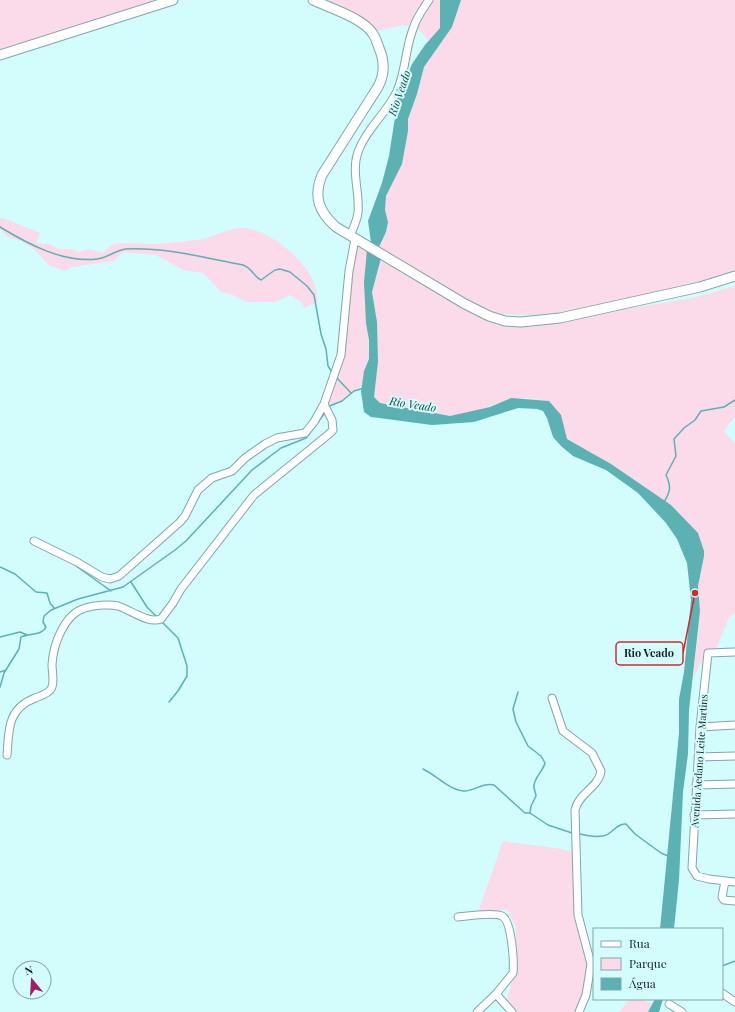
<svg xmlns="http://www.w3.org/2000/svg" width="735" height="1012" viewBox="0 0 735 1012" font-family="'Playfair Display',serif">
<rect width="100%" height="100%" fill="#d3fcfd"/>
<path fill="#fbdae9" d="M0,0H157L0,50Z
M323,0H440V28L429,41C413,19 400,26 377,31L369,23Z
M461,0H735V277L611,303L553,313L532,315L500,314L479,306L379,247L386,233L388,222L385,210L386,196L402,164L408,131V119L417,94L424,67L452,27Z
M3,218L40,233L36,243L49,244L59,249H71L78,252L89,249L103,253C107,249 110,246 115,244C124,242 136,244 146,244C162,244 181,242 197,240C214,238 233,224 250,229C278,235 321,272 317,302L304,308L302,302L290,295L275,302H247L233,295L221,292L203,273L183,270L156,255L123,252L114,261L72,267L66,271L50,266L36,251L22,241L9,238L0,229V219Z
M352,240L367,250L369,359L364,371L362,386C349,392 341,406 326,404L328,379L340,351L348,307L353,275Z
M381,258L479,315L546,322L693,298L735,286V416L724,431L735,444V613L729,617L717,647L703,658L693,680L700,611L698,586L704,556L698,533L671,505L611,464L567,439L549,401L526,398L501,402L476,411L450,416L380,403L374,397L378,362L377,322L372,292Z
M503,841L562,849L571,852L575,856L576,869L573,888L590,973L578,1012H514L507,1004L508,994L516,971V927L507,909L477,915Z
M641,999L653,1004L648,1012H619L629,1000Z"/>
<path fill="#5cb1b3" d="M440,0H461L452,27L424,67L417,94L408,119V131L402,164L386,196L385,210L388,222L386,232L379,247L371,242L368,221L382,183L389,156L398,98L412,64L425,45L440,28Z
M367,250L381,258L372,292L377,322L378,362L374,397L380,403L450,416L490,407L511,398L549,401L561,415L567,439L611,464L671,505L698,533L704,551V556L698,586L700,611L689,710L688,754L683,792L679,880L674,929H660L679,733V699L684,672L691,600L687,563L677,539L666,523L638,493L606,470L573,456L561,446L553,437L547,418L543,411L537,409L518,408L474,422L432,425L379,418L371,417L364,412L361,392L364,371L369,359V340L366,323L364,282Z
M655,999H663L659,1012H648Z"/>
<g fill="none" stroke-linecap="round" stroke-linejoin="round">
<path stroke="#5cb1b3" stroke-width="1.5" d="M0,227C28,244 63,263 97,259C107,258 116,250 126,249C165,247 205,258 243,265C252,268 254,277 261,280L275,270L280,269L290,272L307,286L314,295L321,334L326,349L328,366L332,372
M336,377L351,393
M327,407L342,401L354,391L364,388
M318,422L324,414
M664,502C671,491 671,486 666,475L676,456L674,439L684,428L695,420L701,411L724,407L735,400
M72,563L111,591
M0,567L15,574L36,592L47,593L50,603L54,608
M131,582L147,607L157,617
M161,621L178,638L187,666V676L178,691L169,702
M0,637L20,632L27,635
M0,672L6,670
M0,687L4,673L19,649L21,637C29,633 42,636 46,627L43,622L44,616L51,610L78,599L123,587L175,550L186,541L252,470L281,448L306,438L316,425
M518,692L513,709L516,722L528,746L541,756L545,763C543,771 533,779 534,787C534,790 536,793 536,796L531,806L530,813
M423,769C436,775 449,790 464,791C475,791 483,782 494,785L525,813H530L548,825L572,833
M580,834C587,836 596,837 603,836C612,835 616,823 626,824L635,834L661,853L668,856
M722,966L735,961"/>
<g stroke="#80a6a7" stroke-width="9">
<path id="minor" d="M350,236C353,228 357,221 358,213C360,192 351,172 358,152C366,129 387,113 397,91C406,71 405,49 413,29C416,18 423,9 429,0
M34,541L77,562L102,577L110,579L119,576L180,522L185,516L198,490L212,478L232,471L245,458L265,444L277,438L305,433L314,422L324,404
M735,652L708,653L700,727L692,868L697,876L709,879L735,882
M552,698L563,731L592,753L601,771C599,787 578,794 575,810L578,915L591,964L586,995L579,1012
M700,727L735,725
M7,755C9,730 7,709 35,698C40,696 48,694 51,689C55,683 52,672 52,665C53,645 64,614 85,608C95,605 109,604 118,606C131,610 148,624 161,619L173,603L181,589L254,495L329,434L333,430L332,420L324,404L341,355L349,271L355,239
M698,757L735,756
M696,785L735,784
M694,815L735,814
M725,881L722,897L724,900L735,901
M458,917C467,916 494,912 502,916C512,921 514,962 513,973L496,994L477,1012
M722,993L735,1002
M496,994L512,1012
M669,1004L682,1012"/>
</g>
<g stroke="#80a6a7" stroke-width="11">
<path id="major" d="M313,0C330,8 363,18 373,34C376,38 377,43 379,48C385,62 385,74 378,87L322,175C313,197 319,212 336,227L465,304L489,316L505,321L521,322L560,318L700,287L735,276
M0,55L173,0"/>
</g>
<use href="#minor" stroke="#fff" stroke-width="7"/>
<use href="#major" stroke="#fff" stroke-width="9"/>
</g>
<g text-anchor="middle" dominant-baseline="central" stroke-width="4" stroke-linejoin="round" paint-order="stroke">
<g font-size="10" fill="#152424" stroke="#d3fcfd">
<text transform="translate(699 761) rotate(-86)">Avenida Aedano Leite Martins</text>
</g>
<g font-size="11" font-style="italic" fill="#194243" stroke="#d3fcfd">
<text transform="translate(399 93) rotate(-71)">Rio Veado</text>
<text transform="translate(413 404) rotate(9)">Rio Veado</text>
</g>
</g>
<path fill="none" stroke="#d62828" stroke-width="1.5" d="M695 593L683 653"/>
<circle fill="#d62828" stroke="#d3fcfd" stroke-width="1.5" cx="695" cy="593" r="4"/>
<rect fill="#d3fcfd" stroke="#d62828" stroke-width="1.5" x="616" y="642" width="67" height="23" rx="4"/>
<g font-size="11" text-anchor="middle" font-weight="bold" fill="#152424">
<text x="649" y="657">Rio Veado</text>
</g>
<rect x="593" y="928" width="130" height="72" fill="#d3fcfd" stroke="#87a6a6"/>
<rect x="601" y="941" width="20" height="6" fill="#ffffff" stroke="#87a6a6"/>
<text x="629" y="948" font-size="12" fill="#152424">Rua</text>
<rect x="601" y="958" width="20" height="12" fill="#fbdae9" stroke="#87a6a6"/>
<text x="629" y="968" font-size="12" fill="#152424">Parque</text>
<rect x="601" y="978" width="20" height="12" fill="#5cb1b3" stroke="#87a6a6"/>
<text x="629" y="988" font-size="12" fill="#152424">Água</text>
<g transform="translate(32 980) rotate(342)"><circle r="19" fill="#d3fcfd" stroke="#87a6a6"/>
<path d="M0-3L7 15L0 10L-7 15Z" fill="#a01d6d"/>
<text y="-6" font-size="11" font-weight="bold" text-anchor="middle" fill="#152424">N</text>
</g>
</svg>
